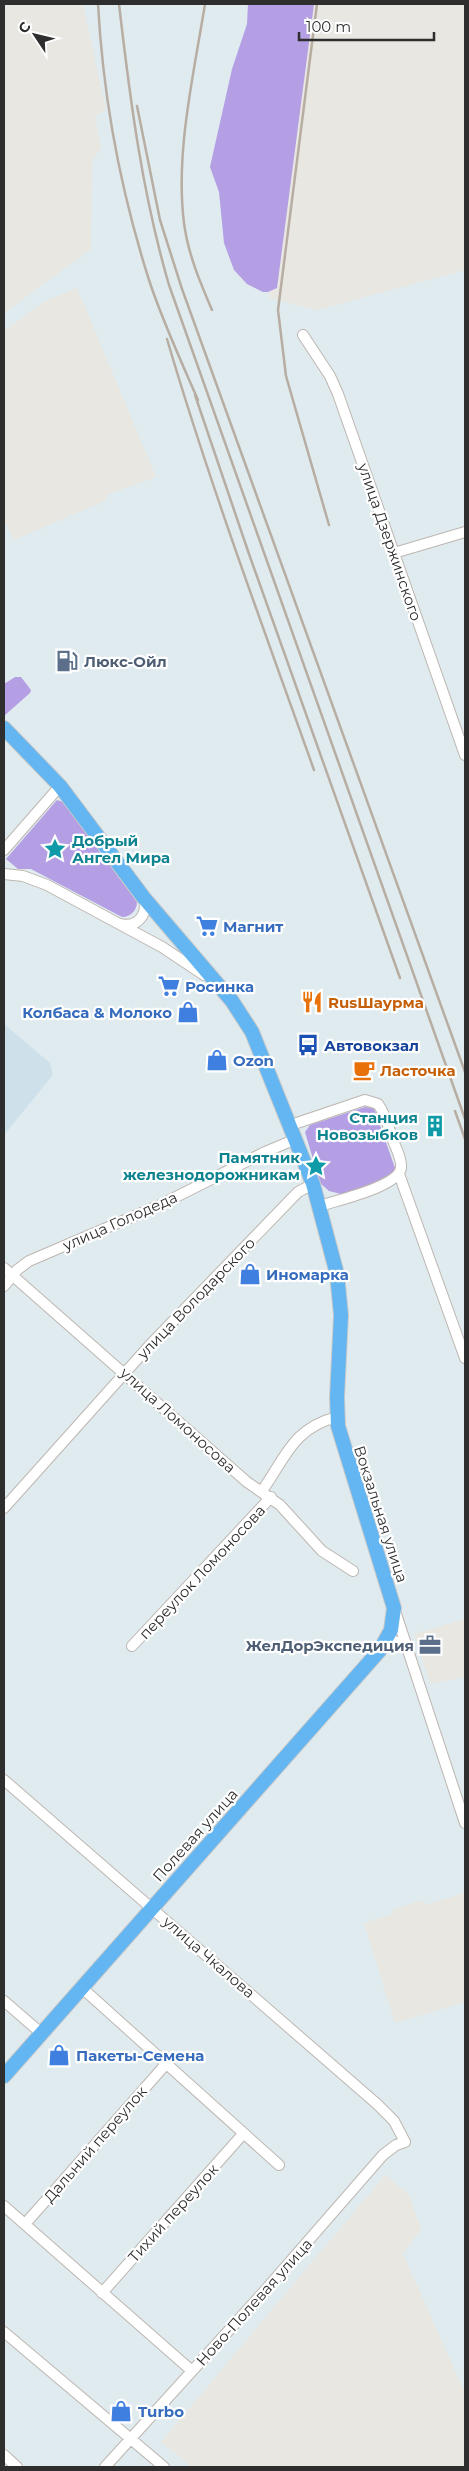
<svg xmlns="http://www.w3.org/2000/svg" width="469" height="2471" viewBox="0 0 469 2471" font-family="Montserrat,sans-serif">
<rect width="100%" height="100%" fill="#e0ebef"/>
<path fill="#e8e7e1" d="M4,4H83L106,110L95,116L101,148L92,160L91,249L4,313Z
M305,4H465V270L317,310L270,298L268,282Z
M77,288L156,477L106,495L107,500L14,540L4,520V331L44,302Z
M465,1619V1677L430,1684L414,1634Z
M465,1893V2002L395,2023L364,1923L393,1914L392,1910L422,1900L424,1905Z
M385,2175L409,2194L421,2230L403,2254L465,2393V2467H192L161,2442Z"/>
<path fill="#cee1eb" d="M4,1024L50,1063L53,1075L4,1135Z"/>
<path fill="#b49ee4" d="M248,4H314L277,288L268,292H263L247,284L234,270L224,243L219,192L210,167L232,69L247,24Z
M15,677H21L31,690L30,693L4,716V684Z
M57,800L63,802L137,902C137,910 131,917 122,917L31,869H18L6,859Z
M365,1107L373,1108L375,1111L395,1168L389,1179L341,1194L329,1191L320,1183L305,1132L310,1125Z"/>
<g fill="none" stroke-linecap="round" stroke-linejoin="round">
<g stroke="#bdb6b1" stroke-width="12">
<path id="minor" d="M303,335L330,376L338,394L465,755
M394,553L465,532
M4,850L60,786
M4,874L23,876L47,885L162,947L204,975
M121,924C138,928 148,914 144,898
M291,1125L365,1100L378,1104C386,1115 389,1129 394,1143C397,1150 402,1160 401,1168C398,1187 337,1200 320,1206
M399,1174L465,1358
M4,1268L247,1482L280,1505L322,1551L353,1571
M4,1286L17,1270L29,1261L160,1205L265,1152L296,1139
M262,1491C286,1457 293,1428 337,1417
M4,1508L149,1346L298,1192L313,1184
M395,1611L465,1823
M132,1646L271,1497
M381,1649L394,1641L402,1644L408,1650
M4,1780L377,2104L394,2121L405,2142L396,2145L383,2155L261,2295L105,2467
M81,1987L279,2165
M4,2001L41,2033
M4,2206L192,2371
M25,2224L166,2064
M102,2293L243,2134
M4,2332L164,2467
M4,2455L17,2467"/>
</g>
<g stroke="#c9c9c9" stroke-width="16">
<path id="major" d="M4,728L60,786L144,898L232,1001L252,1032L313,1184L337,1274L341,1315L337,1397L338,1426L394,1608L391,1630L380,1650L4,2076"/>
</g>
<use href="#minor" stroke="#fff" stroke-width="10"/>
<use href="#major" stroke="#63b6f1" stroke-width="14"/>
<path stroke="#b7ada3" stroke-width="2.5" d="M98,4C103,96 121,192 149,280C162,320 181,361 198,400
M119,4C130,99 142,193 169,285L465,1119
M205,4C194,73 175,153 184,223C188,254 200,282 212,310
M317,4L278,310L286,376L329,525
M137,106L160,220L182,289L465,1072
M167,339C210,485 263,627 314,770
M195,395L249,554L400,978
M455,1111L465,1139"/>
</g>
<defs>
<g id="fuel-bare" transform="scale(1.725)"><path d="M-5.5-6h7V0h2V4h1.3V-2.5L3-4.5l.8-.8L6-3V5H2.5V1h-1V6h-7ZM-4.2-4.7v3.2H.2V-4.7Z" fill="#5c6f8a" stroke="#fff" stroke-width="2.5" paint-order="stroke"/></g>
<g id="sight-bare" transform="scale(1.725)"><path d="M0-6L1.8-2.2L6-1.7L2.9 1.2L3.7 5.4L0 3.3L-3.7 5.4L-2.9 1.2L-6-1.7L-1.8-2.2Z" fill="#0f9aa8" stroke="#fff" stroke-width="2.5" paint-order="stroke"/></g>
<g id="supermarket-bare" transform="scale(1.725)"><path d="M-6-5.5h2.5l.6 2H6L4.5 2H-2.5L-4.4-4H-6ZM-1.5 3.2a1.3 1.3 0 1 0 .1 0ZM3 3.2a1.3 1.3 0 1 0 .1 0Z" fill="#3f7fe0" stroke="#fff" stroke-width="2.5" paint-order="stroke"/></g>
<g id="restaurant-bare" transform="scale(1.725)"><path d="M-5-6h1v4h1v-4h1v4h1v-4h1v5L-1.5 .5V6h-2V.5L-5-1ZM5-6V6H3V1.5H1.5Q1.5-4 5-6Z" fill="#e8710a" stroke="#fff" stroke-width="2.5" paint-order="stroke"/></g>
<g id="shop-bare" transform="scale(1.725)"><path d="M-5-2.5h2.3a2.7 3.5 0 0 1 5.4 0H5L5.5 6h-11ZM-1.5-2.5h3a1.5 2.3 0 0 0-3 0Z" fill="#3f7fe0" stroke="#fff" stroke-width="2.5" paint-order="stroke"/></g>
<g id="bus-bare" transform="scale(1.725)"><path d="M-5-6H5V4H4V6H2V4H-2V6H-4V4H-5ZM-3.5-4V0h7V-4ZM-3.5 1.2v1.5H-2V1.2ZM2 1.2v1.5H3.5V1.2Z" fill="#1a4fb4" stroke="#fff" stroke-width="2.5" paint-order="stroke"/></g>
<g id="cafe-bare" transform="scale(1.725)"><path d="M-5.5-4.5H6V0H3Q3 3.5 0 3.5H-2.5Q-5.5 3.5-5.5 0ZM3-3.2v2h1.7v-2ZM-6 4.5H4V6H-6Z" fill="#e8710a" stroke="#fff" stroke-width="2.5" paint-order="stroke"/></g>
<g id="building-bare" transform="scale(1.725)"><path d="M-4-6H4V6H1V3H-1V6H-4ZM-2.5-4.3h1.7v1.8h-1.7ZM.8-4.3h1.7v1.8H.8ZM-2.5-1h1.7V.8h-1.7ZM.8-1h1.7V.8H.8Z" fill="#0f9aa8" stroke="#fff" stroke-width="2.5" paint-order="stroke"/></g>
<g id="office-bare" transform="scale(1.725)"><path d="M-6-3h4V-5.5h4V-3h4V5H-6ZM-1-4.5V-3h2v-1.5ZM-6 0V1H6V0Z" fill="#5c6f8a" stroke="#fff" stroke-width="2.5" paint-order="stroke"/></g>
</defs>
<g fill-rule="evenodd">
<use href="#fuel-bare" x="67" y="661"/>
<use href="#sight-bare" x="55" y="849"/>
<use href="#supermarket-bare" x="207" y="926"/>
<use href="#supermarket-bare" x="169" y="986"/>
<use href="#restaurant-bare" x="312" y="1002"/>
<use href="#shop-bare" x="188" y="1012"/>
<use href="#bus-bare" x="308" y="1045"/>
<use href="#shop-bare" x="217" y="1060"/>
<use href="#cafe-bare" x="364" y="1070"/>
<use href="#building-bare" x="435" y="1126"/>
<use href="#sight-bare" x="316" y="1166"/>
<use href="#shop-bare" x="250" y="1274"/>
<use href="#office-bare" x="430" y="1645"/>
<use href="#shop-bare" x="59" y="2055"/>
<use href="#shop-bare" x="121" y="2411"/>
</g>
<g text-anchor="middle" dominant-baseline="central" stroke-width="4.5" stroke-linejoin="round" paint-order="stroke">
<g font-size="15" fill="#2e2e2e" stroke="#fff">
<text transform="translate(390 542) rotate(71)">улица Дзержинского</text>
<text transform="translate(120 1221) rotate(-24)">улица Голодеда</text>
<text transform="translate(196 1298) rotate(-46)">улица Володарского</text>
<text transform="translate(178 1420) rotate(42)">улица Ломоносова</text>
<text transform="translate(381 1514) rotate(72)">Вокзальная улица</text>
<text transform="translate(202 1572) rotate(-47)">переулок Ломоносова</text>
<text transform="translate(195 1835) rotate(-48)">Полевая улица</text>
<text transform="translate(209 1957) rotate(41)">улица Чкалова</text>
<text transform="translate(95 2144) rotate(-49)">Дальний переулок</text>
<text transform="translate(173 2213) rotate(-48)">Тихий переулок</text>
<text transform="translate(254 2302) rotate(-48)">Ново-Полевая улица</text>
</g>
<g font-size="15" font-weight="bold" fill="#4e5e75" stroke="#fff" text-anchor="start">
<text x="84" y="661">Люкс-Ойл</text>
<text x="414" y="1645" text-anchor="end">ЖелДорЭкспедиция</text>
</g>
<g font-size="15" font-weight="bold" fill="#0d838f" stroke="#fff" text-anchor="end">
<text x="72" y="840" text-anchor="start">Добрый<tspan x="72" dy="17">Ангел Мира</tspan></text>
<text x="418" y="1117">Станция<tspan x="418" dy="17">Новозыбков</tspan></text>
<text x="300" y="1157">Памятник<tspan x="300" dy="17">железнодорожникам</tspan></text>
</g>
<g font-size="15" font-weight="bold" fill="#366cbe" stroke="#fff" text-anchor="start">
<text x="223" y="926">Магнит</text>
<text x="185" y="986">Росинка</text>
<text x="172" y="1012" text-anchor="end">Колбаса &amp; Молоко</text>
<text x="233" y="1060">Ozon</text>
<text x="266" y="1274">Иномарка</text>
<text x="76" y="2055">Пакеты-Семена</text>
<text x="138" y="2411">Turbo</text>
</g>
<g font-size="15" font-weight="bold" fill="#c56008" stroke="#fff" text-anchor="start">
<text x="328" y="1002">RusШаурма</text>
<text x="380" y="1070">Ласточка</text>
</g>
<g font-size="15" font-weight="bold" fill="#164399" stroke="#fff" text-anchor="start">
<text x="324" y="1045">Автовокзал</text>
</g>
</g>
<rect width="469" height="2471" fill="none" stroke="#2e2e2e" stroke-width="10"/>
<g transform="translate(35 35) rotate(305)" stroke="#ffffff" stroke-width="4" paint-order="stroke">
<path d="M0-4L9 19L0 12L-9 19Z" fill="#2e2e2e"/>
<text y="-8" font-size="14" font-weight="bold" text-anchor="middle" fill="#2e2e2e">С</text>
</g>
<path d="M299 32v8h135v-8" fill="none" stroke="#2e2e2e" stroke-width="2.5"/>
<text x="306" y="32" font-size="15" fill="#2e2e2e" stroke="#ffffff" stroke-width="4" paint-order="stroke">100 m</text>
</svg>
